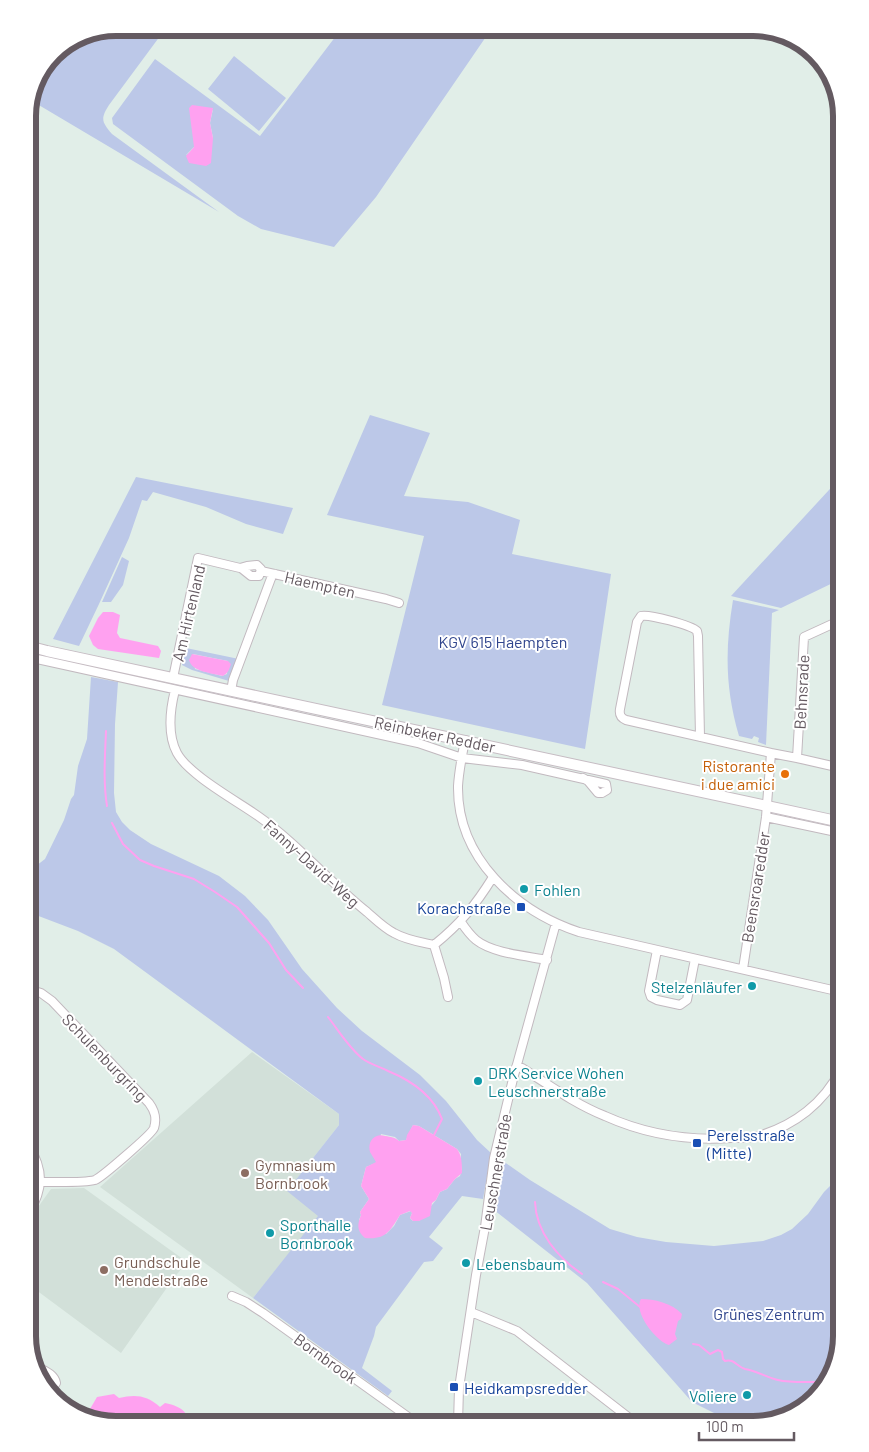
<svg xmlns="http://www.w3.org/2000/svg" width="869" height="1452" viewBox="0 0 869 1452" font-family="Barlow,sans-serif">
<rect width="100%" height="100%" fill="#e1eee8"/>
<path fill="#d2e0d9" d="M252,1052L339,1114V1125L288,1190L319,1216L253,1298L100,1187Z
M84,1188L187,1262L173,1279L121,1353L28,1284V1221L51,1189Z"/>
<path fill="#bcc8e8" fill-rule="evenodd" d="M116,28H166L109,105C100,119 102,122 112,134L219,212L32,101L54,53L82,34Z
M342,28H492L376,197L334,247L261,229L238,216L113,124L112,118L155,59L260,136ZM213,109L210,123L213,138L186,155L194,147Z
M234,56L286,98L259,131L208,89Z
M370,415L430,433L404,496L468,502L520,520L512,554L611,574L585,749L382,705L424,536L327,515Z
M136,477L293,508L283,534L246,524L206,507L153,492L147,501L142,500L129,538L99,604L79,646L53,639Z
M841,477V579L781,608L731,596Z
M122,557L129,561L123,585L111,602H102Z
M733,600L779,610L772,613L766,745L758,742L759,738L754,736L752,739L739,736C725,688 725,649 733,600Z
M186,648L239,659L235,662L229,681L192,670L182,665ZM193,654L228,661L227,674L222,676L195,669Z
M91,677L118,682L115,724L114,793L116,812L122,822L130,830L151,844L219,876L245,896L268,920L302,969L337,1008L362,1031L420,1075L446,1101L477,1140L491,1153L483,1199L462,1196L429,1237L443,1248L433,1261L424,1262L376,1327L374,1336L362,1368L392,1391L388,1396L253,1298L318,1216L287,1191L339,1125V1114L114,949L78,931L28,912V868L32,869L45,859L64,820L71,799L74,795L78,766L87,739ZM413,1125L419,1126L457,1149L461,1154V1165L462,1169L460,1176L455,1179L447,1189L440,1192L436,1200L419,1221H413L410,1218L412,1213L411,1211L400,1215L394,1226L386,1234L359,1220L361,1215L360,1212L369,1199L361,1186L366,1167L376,1163L381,1134L395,1137L399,1141L406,1140Z
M500,1159L530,1180L610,1229L637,1237L666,1242L714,1246L763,1241L781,1235L792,1229L808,1214L824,1192L841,1175V1336L827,1385L792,1416L753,1424H736L692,1402L587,1283L494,1210Z"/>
<path fill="#ffa1f0" d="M192,105L213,108L210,123L213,138L211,163L206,166L189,163L186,156L194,147L189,108Z
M103,612H113L120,615L117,633L120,638L158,646L161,651L159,658L98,649L93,645L89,636L98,618Z
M192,654L228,661L231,664C229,670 228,673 223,676C212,673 192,672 189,660Z
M413,1125L419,1126L457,1149C462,1155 462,1165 462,1173L455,1179L447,1189L440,1192L436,1200L432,1203L430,1216L419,1221H413L410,1218L412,1213L410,1211L400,1215C390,1231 386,1240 365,1238C357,1231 357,1225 361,1215L360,1212L369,1199L361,1186L366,1167L376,1162C374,1159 372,1155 370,1152C367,1141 375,1133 385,1136C391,1137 395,1137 399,1141L406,1140L407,1135Z
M641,1299C654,1299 672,1303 682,1314L681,1319L678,1321L675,1334L677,1339L669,1345C656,1341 633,1312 641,1299Z
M114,1394L119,1398C135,1394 147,1395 160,1407L165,1403C174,1405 181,1407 186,1414L185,1418L180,1424H151L152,1421L151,1418L144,1416L141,1417C141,1422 142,1423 146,1424H110L81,1414L90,1409L97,1397Z"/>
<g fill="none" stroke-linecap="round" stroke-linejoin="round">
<path stroke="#ffa1f0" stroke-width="2" d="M106,731C105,756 103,781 107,806
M112,823L123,844L140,860L154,866L194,879L215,892L237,907L269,943L286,970L303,988
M328,1017C339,1031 349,1048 363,1059C370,1064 380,1067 388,1071C410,1080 433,1095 442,1119L434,1135
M535,1202C536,1232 558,1258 582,1274
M603,1282L618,1289L640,1307
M693,1344L699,1345L710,1354L718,1350L722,1352L723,1359L725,1361C734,1358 737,1367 745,1369C757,1371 766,1377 778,1380C790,1383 807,1382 820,1382
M795,1413L797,1408L808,1402"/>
<g stroke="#c2b9bf" stroke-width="10">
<path id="minor" d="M261,571L386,599L399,603
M28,657L418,743L462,758L522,765L606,784L607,790L602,793H598L588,781L583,778
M173,678L198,558L240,568H241L251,576H259L261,569L257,565L247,566L240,568
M175,690C170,710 167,734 177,753C189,775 237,801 258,816C298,844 329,882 367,912C375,919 384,928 394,933C406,940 420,942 434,945C460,924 475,906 493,877
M231,691L233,680L270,581L272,576L275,574
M700,737L698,636L697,631C691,625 649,614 641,616L637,622L620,709C619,715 621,718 626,720L771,753
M465,740C462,756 459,770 458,786C457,858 516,911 579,932L841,992
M841,768L797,758L804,637L841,620
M766,817L841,833
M461,922C465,928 470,935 476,940C492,953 526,956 547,960
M434,945L444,978L448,997
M657,950L649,991L651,997L657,1000L680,1005L687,1000L695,959
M743,969L766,817L771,753L797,758
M28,989L41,993L52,1001L149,1103C155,1111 157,1118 154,1128C152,1134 102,1177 95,1180C84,1183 54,1182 41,1182
M516,1067L522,1068C549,1085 575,1104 605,1116C645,1134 687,1141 731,1138C740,1138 749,1138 758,1136C794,1126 824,1103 841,1069
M28,1214C44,1189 44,1170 28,1144
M232,1296L246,1302L263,1313L418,1424
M471,1312L517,1331L637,1424
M34,1365C42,1370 54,1373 56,1383L53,1387L50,1388L44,1383L41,1369
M281,1424L292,1422L306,1424
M458,1424L459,1388L476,1275L485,1227L494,1158L513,1079L556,923"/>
</g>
<g stroke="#c6bcc3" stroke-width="12">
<path id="secondary" d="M28,646L47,651L841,822"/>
</g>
<use href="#minor" stroke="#fff" stroke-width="8"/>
<use href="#secondary" stroke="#fff" stroke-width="10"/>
</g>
<circle fill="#e8710a" stroke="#fff" stroke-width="2" cx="785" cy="774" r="5"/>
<g fill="#0f9aa8" stroke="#fff" stroke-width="2">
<circle cx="524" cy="889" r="5"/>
<circle cx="752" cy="986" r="5"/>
<circle cx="478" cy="1081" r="5"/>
<circle cx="270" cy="1233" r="5"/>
<circle cx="466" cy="1263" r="5"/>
<circle cx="747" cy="1395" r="5"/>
</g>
<g fill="#1a4fb4" stroke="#fff" stroke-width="2">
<rect x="516" y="902" width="10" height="10" rx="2.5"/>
<rect x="692" y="1138" width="10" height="10" rx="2.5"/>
<rect x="449" y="1382" width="10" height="10" rx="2.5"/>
</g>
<g fill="#8d6e63" stroke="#fff" stroke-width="2">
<circle cx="245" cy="1173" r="5"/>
<circle cx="104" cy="1270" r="5"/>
</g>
<g text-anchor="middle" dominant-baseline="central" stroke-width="4" stroke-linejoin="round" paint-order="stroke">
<g font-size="16" fill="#645a61" stroke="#fff">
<text transform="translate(320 584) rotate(13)">Haempten</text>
<text transform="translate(188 613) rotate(-77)">Am Hirtenland</text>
<text transform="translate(801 692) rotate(-87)">Behnsrade</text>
<text transform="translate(435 734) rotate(12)">Reinbeker Redder</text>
<text transform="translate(312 863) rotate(42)">Fanny-David-Weg</text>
<text transform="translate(755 887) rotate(-81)">Beensroaredder</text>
<text transform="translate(105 1057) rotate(46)">Schulenburgring</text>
<text transform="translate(495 1172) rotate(-80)">Leuschnerstraße</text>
<text transform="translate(326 1358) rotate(36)">Bornbrook</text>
</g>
<g font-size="16" fill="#30458d" stroke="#fff">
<text x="503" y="641">KGV 615 Haempten</text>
<text x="769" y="1313">Grünes Zentrum</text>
</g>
<g font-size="16" fill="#c56008" stroke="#fff" text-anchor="end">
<text x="775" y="765">Ristorante<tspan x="775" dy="18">i due amici</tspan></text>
</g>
<g font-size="16" fill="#0d838f" stroke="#fff" text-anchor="start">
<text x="534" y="889">Fohlen</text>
<text x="742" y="986" text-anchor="end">Stelzenläufer</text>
<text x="488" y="1072">DRK Service Wohen<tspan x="488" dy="18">Leuschnerstraße</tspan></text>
<text x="280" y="1224">Sporthalle<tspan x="280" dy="18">Bornbrook</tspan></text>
<text x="476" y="1263">Lebensbaum</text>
<text x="737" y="1395" text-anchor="end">Voliere</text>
</g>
<g font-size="16" fill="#164399" stroke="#fff" text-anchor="start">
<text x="511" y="907" text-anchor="end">Korachstraße</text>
<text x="707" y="1134">Perelsstraße<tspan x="707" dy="18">(Mitte)</tspan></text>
<text x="464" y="1387">Heidkampsredder</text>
</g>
<g font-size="16" fill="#785e54" stroke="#fff" text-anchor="start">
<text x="255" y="1164">Gymnasium<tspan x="255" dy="18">Bornbrook</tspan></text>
<text x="114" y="1261">Grundschule<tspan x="114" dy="18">Mendelstraße</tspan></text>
</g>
</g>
<path d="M0 0H869V1452H0ZM116 36H753A80 80 0 0 1 833 116V1336A80 80 0 0 1 753 1416H116A80 80 0 0 1 36 1336V116A80 80 0 0 1 116 36Z" fill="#fff" fill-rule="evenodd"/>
<path fill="none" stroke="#645a61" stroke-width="6" d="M116 36H753A80 80 0 0 1 833 116V1336A80 80 0 0 1 753 1416H116A80 80 0 0 1 36 1336V116A80 80 0 0 1 116 36Z"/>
<path d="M699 1432v8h95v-8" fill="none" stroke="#645a61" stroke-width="2.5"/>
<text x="706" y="1432" font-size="15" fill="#645a61" stroke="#ffffff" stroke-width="4" paint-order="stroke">100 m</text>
</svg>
